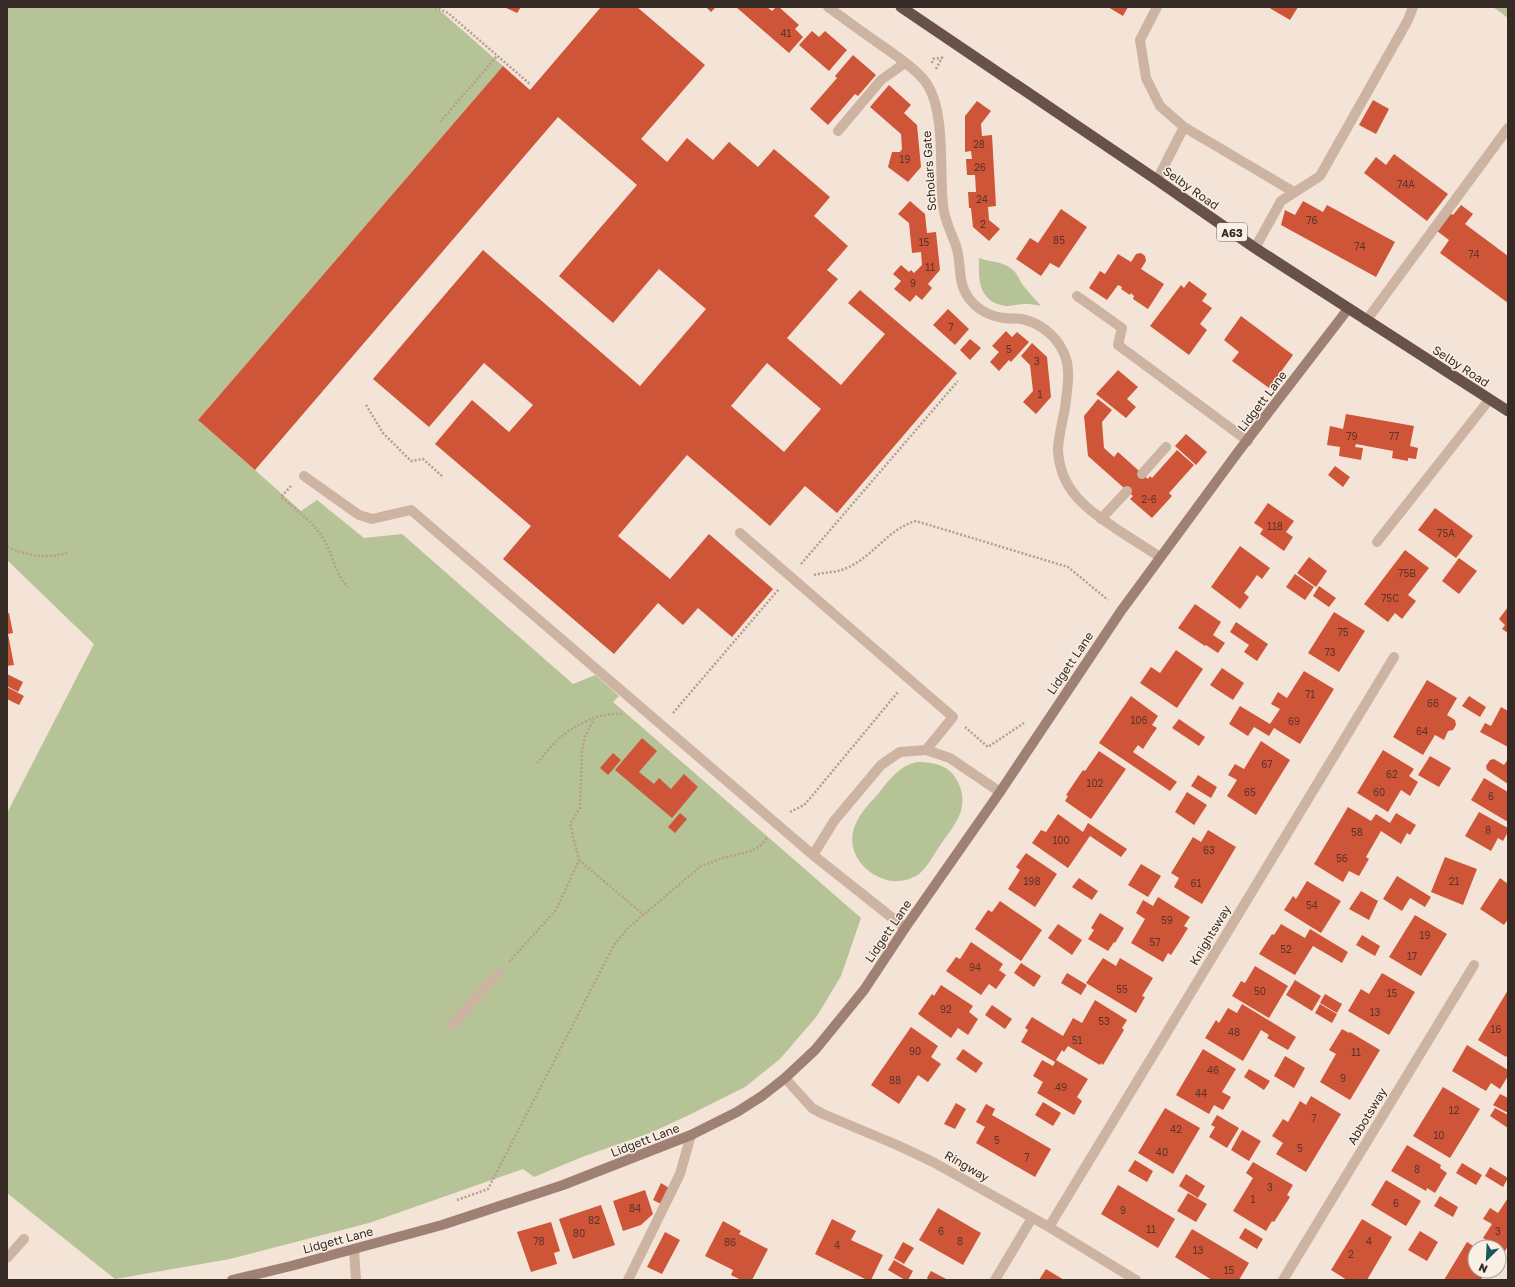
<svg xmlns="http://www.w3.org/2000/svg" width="1515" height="1287" viewBox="0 0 1515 1287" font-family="'Golos Text',sans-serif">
<rect width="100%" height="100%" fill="#f3e4d7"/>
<path fill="#b6c396" d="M7,7H436L503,66L198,420L255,470L301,511L317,500L364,538L402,534L573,684L595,675L619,696L613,702L861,918L841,976L817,1016L780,1059L745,1087L689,1115L650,1133L582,1157L534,1177L523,1169L369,1223L230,1259L115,1279L7,1193V813L94,644L7,560Z
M1493,7H1508V18Z
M979,258C988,262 1000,261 1009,267C1016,271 1018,277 1022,284C1028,292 1035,299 1041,306C1026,303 1023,304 1008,306C1003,306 997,304 993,302C977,292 979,274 979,258Z
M917,762C936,762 953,766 960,787C963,795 963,802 961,811C957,824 946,836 939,847C933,856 926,870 916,876C908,880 897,883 887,880C862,873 844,849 856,823C861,812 870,803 878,794C889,780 899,766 917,762Z"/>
<path fill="#cf5539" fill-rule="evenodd" d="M504,7H521L517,13Z
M601,7H637L705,65L641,139L667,162L687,138L713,160L729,142L758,167L774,149L830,197L814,216L848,246L827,270L838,279L787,338L841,385L885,334L848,303L860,290L957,373L837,513L805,486L770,526L687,455L618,536L670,579L709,534L773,589L732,637L698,608L683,625L658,603L614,654L503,559L531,526L435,444L472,400L509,432L533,405L484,363L429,427L373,379L483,250L640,386L706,309L659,269L613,323L559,276L637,185L558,117L255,470L198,420L503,66L530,90ZM767,363L821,409L784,452L731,406Z
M706,7H716L711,12Z
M736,7H767L772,11L776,7H779L799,25L795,29L803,37L789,53Z
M1108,7H1128L1123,16Z
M1268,7H1298L1290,20Z
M812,31L819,37L825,31L847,50L829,71L799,45Z
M853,55L876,75L858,96L855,94L828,125L810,109L837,78L835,76Z
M889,85L911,105L904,113L917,125L921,167L908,182L888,167L892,152H900L902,149L901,134L870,107Z
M1373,100L1389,109L1376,134L1359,125Z
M977,101L991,111L981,124L982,136L992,135L996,206L988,207L989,220L1000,229L989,241L973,227L971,208H969L968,192H976L975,175H967L966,159H972L971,151L965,152V116Z
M1394,154L1448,194L1427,221L1364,173L1376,157L1386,165Z
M910,201L925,214L927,233L936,232L940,270L928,284L932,288L922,300L916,295L910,302L894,289L901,281L893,274L901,265L909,272L911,270L914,273L922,265L921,252L912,253L909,223L898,214Z
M1303,201L1323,212L1327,205L1395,242L1376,277L1281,225L1285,210L1295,215Z
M1461,205L1473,214L1465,224L1508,256V303L1440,253L1449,240L1437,231L1450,213L1453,215Z
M1061,209L1087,227L1059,268L1050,263L1041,276L1016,259L1030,238L1038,243Z
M1141,253L1145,256L1146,261L1141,269L1164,284L1148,309L1133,299L1134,296L1131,293L1130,295L1121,289L1122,287L1118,285L1107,300L1089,288L1100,271L1105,274L1118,254L1131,262L1136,254Z
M1189,281L1207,294L1202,301L1212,308L1200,324L1207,330L1189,355L1150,326L1181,285L1184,288Z
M948,309L969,329L955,345L933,325Z
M1241,316L1293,355L1269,388L1232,361L1239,352L1224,340Z
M1006,331L1012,337L1017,332L1029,342L1011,362L1009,360L999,371L990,362L999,352L992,346Z
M970,339L981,348L970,360L960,350Z
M1032,343L1047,357L1051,397L1036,414L1023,402L1033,391L1030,365L1021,356Z
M1118,370L1138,387L1127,399L1136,407L1126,418L1096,394Z
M1098,399L1112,410L1102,422L1104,448L1114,457L1118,452L1148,479L1150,476L1152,478L1177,450L1194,465L1169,493L1172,496L1152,518L1130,499L1133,496L1088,456L1084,416Z
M1346,414L1414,426L1410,446L1418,448L1416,459L1408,458V461L1392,458L1393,451L1356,444L1355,447L1363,448L1361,460L1339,456L1340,447L1327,445L1330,426L1343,429Z
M1186,434L1207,452L1196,465L1175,446Z
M1335,466L1350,477L1343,487L1328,475Z
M1268,503L1294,521L1286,532L1293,537L1284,551L1260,534L1263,529L1254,523Z
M1435,508L1473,536L1456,558L1418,530Z
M1240,546L1270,568L1262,579L1257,575L1250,585L1244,593L1249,597L1240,609L1211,587Z
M1405,550L1429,568L1408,595L1416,601L1402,619L1395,613L1388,622L1364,604Z
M1309,557L1327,571L1316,587L1297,573Z
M1459,558L1477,571L1459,594L1442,581Z
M1295,574L1314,587L1305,600L1286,587Z
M1319,586L1336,598L1329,607L1313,596Z
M1195,604L1221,622L1213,635L1225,643L1218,653L1206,645L1205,646L1178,628Z
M1508,607V633L1502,629L1505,625L1499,619Z
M1334,612L1365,631L1339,672L1308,653Z
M7,613H9L13,633L8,634L14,665L7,666Z
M1236,622L1268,644L1257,661L1244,652L1249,645L1230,632Z
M1176,650L1203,669L1177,708L1140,683L1151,667L1160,673Z
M1222,668L1244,683L1233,700L1210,685Z
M1304,671L1334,689L1300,744L1274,728L1269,736L1254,727L1248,736L1229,724L1240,706L1270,724L1280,709L1271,704L1278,692L1287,698Z
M7,674L23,682L18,692L7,686Z
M1427,680L1457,698L1447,715L1455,720L1456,725L1453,730L1448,731L1444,740L1435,735L1423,755L1393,737Z
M7,687L24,696L19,705L7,699Z
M1131,696L1158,716L1152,725L1157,728L1150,738L1143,749L1138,745L1133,752L1177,782L1170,791L1099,743Z
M1469,696L1486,707L1480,717L1462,706Z
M1501,707L1508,711V747L1480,732L1485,723L1491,726Z
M1179,719L1205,737L1199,746L1172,728Z
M642,738L657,751L639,772L654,784L659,778L671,789L684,774L698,787L672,818L615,770Z
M1261,741L1290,760L1256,815L1227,796L1237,780L1228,775L1235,764L1244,769Z
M1383,750L1414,769L1409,776L1418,782L1410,796L1401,790L1388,812L1357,793Z
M1099,751L1126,769L1091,819L1065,801L1068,796L1066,795L1083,770L1085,771Z
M613,753L621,760L608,775L600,768Z
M1430,756L1451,768L1439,787L1418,775Z
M1494,759L1504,765L1508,759V784L1487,770L1486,766L1490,760Z
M1198,775L1217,787L1211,798L1191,786Z
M1484,778L1508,792V822L1471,800Z
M1187,792L1207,805L1194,825L1175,812Z
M1348,807L1371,821L1376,814L1390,823L1396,813L1416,825L1410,835L1407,833L1401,844L1381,831L1366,857L1369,859L1359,876L1349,871L1343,882L1314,864Z
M1479,812L1508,828V832L1503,841L1498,838L1491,851L1465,836Z
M680,813L687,819L675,833L668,827Z
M1058,814L1083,832L1088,823L1127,849L1121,857L1090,836L1068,868L1032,843L1041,830L1046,832Z
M1208,830L1236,847L1202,904L1174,887L1179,878L1171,873L1193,837L1201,842Z
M1026,853L1057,874L1035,907L1008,889L1020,870L1016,867Z
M1445,857L1477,869L1463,905L1431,892Z
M1141,864L1161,876L1148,897L1128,885Z
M1397,876L1431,897L1425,907L1410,898L1402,911L1383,899Z
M1079,878L1098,891L1092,900L1072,887Z
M1500,878L1508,884V919L1504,925L1480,909Z
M1307,881L1341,901L1321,933L1284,910L1293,896L1296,899Z
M1361,891L1378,901L1369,920L1349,909Z
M1158,897L1190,917L1184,926L1188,928L1180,941L1171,955L1168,953L1163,962L1131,943L1145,919L1136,913L1143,900L1153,906Z
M1000,901L1042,930L1021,961L975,929L988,910L992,912Z
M1100,913L1124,928L1115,943L1114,942L1108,951L1088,939L1094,930L1091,928Z
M1415,915L1447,934L1421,976L1389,957Z
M1058,924L1082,940L1072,955L1048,938Z
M1281,924L1305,938L1310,929L1348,952L1342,963L1313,946L1295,975L1259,954L1272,934L1274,935Z
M1362,935L1380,946L1375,956L1356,945Z
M971,942L1003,964L999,970L1006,975L996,989L989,984L981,995L946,971L956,957L960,959Z
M1103,958L1116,966L1120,958L1153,978L1142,996L1145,997L1136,1013L1086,983Z
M1021,963L1041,976L1034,987L1014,973Z
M1255,966L1288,986L1269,1018L1232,996L1241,981L1245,983Z
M1067,973L1087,985L1081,995L1061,983Z
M1382,973L1415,992L1389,1035L1348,1011L1361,989L1369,994Z
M1295,980L1321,996L1312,1011L1286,995Z
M941,985L973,1006L969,1012L978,1019L968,1035L958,1028L951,1038L918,1014L932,994L934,996Z
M1508,990V1054L1506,1057L1478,1040Z
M1325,994L1342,1004L1337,1013L1320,1003Z
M1095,1000L1127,1020L1122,1028L1124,1030L1103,1065L1101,1063L1100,1065L1068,1046L1064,1052L1062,1050L1056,1060L1088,1079L1077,1097L1082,1101L1074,1115L1037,1093L1043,1082L1033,1076L1042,1060L1053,1066L1055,1062L1021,1042L1028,1030L1025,1028L1032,1017L1063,1036L1073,1018L1082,1023Z
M1242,1004L1296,1037L1288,1050L1267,1038L1269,1035L1261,1030L1243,1061L1205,1038L1216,1020L1219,1023L1228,1008L1237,1013Z
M1320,1004L1337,1014L1332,1023L1315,1013Z
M992,1005L1012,1019L1005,1029L985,1015Z
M911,1027L938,1046L931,1057L941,1064L928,1082L918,1075L899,1104L871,1085Z
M1342,1029L1349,1033L1350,1032L1380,1050L1350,1100L1320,1082L1336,1054L1329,1050Z
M1467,1045L1508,1070V1076L1500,1089L1491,1083L1486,1091L1452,1071Z
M963,1049L983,1063L976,1073L956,1059Z
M1203,1049L1236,1069L1222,1092L1231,1097L1223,1110L1214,1105L1209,1114L1176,1095Z
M1285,1056L1305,1068L1294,1088L1274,1076Z
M1249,1069L1270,1081L1264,1090L1244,1077Z
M1443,1087L1480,1109L1450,1158L1413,1136Z
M1500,1094L1508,1098V1113L1493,1105Z
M1311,1096L1341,1114L1306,1172L1276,1154L1283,1143L1272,1136L1283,1119L1288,1122L1300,1101L1306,1105Z
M1043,1102L1061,1113L1053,1126L1035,1115Z
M956,1103L966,1109L955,1129L944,1124Z
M986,1104L995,1109L992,1115L1051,1149L1035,1177L976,1143L985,1127L976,1122Z
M1165,1108L1200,1128L1173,1174L1138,1153Z
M1495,1108L1508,1115V1128L1490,1116Z
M1217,1115L1239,1128L1227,1148L1209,1137L1215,1127L1211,1125Z
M1242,1130L1261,1141L1249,1161L1231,1150Z
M1407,1145L1441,1165L1440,1168L1447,1173L1435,1193L1427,1188L1426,1191L1391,1171Z
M1135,1160L1153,1171L1147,1182L1128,1171Z
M1253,1162L1293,1185L1287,1195L1290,1197L1274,1222L1272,1221L1266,1231L1233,1211L1253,1178L1246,1173Z
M1462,1163L1482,1175L1476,1185L1456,1173Z
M1490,1167L1508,1178L1503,1187L1485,1176Z
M1186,1174L1205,1186L1198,1198L1179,1186Z
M1386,1180L1421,1201L1406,1226L1371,1205Z
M661,1183L669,1188L661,1204L653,1200Z
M1118,1185L1175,1219L1158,1248L1101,1214Z
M645,1190L653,1214L641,1225L623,1231L613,1201Z
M1188,1193L1207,1204L1196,1222L1177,1211Z
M1440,1196L1458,1207L1453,1217L1434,1206Z
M1508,1198V1246L1505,1251L1483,1238L1492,1224L1483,1219L1490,1208L1498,1213Z
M601,1205L615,1245L573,1259L559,1219Z
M938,1208L981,1233L963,1265L919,1240Z
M832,1219L856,1231L851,1240L883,1255L871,1280H867L815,1254Z
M1362,1219L1392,1237L1367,1280H1347L1331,1270Z
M723,1221L741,1231L739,1234L768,1249L752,1280H741L731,1275L733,1270L705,1256Z
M551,1222L560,1251L554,1253L557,1264L531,1272L517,1232Z
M1245,1228L1263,1239L1257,1249L1239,1238Z
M1192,1229L1249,1263L1239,1280H1212L1175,1257Z
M1420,1231L1438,1242L1427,1261L1408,1250Z
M665,1232L680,1240L662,1274L647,1267Z
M903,1242L914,1248L904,1264L894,1258Z
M1467,1242L1475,1247V1271H1486L1481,1280H1444Z
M894,1260L913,1271L908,1280H905L888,1270Z
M1046,1269L1064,1280H1039Z
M931,1271L948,1280H929L927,1278Z"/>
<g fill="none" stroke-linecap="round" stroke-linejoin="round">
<path stroke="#b79d8d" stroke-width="2.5" stroke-dasharray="2 2" stroke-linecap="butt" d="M435,7L448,13L531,85
M932,63L933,59L942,58
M936,69L943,56
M440,122L497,56
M366,405L383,433L411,461L423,459L442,476
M291,486L281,497C295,509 313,522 323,538C333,554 334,573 348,587
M7,547C29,556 44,559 67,553
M801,564L958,381
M814,575C824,572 835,573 844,569C872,559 887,529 916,521L1068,567L1108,600
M673,713L779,589
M965,727L988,747L1024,723
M537,763C545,755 552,744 561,737C576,724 601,712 622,714
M790,812L804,805L812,796L898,692
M579,860L644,915
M509,962L556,910L579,860L570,824L580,808L582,751L585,737L594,719
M457,1200L488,1189L614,945L628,928L701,866L723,858L751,851L760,846L767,838"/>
<path stroke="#ccb3a2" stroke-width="10" d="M1157,7L1140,40L1146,78L1160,106L1184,127L1157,180
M1184,127L1294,192
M838,131L881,80L905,63
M1255,248L1281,201L1320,176L1408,20L1413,7
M1077,296L1122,328L1118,345L1248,441
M1366,321L1508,128
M1142,474L1166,447
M304,476L359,515L372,519L411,510L813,855L905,928
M1101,519L1127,491
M740,533L953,717L926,750
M813,855L834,821L881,765L900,752L926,750L950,758L1000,792
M452,1025L498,973
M354,1249L356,1280
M7,1258L24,1239
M628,1280L680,1174L691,1135"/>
<path stroke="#ccb3a2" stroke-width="10" d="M828,7C846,20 863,33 881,45C895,55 918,70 927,84C946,113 939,171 943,205C944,219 951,232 956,246C962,263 957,282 968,297C977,310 989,316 1004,318C1010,319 1016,318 1022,319C1040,323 1055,335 1063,351C1072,369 1067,389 1065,408C1063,420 1058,438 1058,450C1060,491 1087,509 1118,530C1132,539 1146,548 1160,557
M1377,542L1489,400
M785,1078L812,1108L823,1114L897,1145L933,1162L1049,1227L1136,1280
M1049,1227L1394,657
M995,1280L1032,1218
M1283,1280L1474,965"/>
<path stroke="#9f8174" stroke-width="10" d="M232,1280L291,1266L442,1225L563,1185L691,1135L737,1112L762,1096L785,1078L815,1050L864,990L905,928L1000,792L1121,611L1238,452L1348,309"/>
<path stroke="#685148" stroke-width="11" d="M901,7L1157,180L1255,248L1508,411"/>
</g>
<g text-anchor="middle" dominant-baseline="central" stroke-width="3" stroke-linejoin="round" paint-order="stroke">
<g font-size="10" fill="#5c352a">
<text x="786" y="33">41</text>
<text x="979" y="144">28</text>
<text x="905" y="159">19</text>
<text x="980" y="167">26</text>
<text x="1406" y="184">74A</text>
<text x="982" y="199">24</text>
<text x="1312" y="220">76</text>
<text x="983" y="224">2</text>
<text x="1059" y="240">85</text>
<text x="924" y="242">15</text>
<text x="1360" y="246">74</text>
<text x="1474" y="254">74</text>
<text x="930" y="267">11</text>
<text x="913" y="283">9</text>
<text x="951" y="327">7</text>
<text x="1009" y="349">5</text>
<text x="1037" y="361">3</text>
<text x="1040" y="394">1</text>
<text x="1352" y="436">79</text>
<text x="1394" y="436">77</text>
<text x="1149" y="499">2-6</text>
<text x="1275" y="526">118</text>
<text x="1446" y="533">75A</text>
<text x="1407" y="573">75B</text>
<text x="1390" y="598">75C</text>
<text x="1343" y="632">75</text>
<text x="1330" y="652">73</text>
<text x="1310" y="694">71</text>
<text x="1433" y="703">66</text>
<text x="1139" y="720">106</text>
<text x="1294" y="721">69</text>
<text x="1422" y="731">64</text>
<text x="1267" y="764">67</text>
<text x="1392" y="774">62</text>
<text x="1095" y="783">102</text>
<text x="1250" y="792">65</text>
<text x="1379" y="792">60</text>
<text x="1491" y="796">6</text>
<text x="1488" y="830">8</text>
<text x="1357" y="832">58</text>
<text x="1061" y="840">100</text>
<text x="1209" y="850">63</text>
<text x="1342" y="858">56</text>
<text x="1032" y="881">198</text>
<text x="1454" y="881">21</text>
<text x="1196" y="883">61</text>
<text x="1312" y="905">54</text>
<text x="1167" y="920">59</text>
<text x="1425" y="935">19</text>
<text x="1155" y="942">57</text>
<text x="1286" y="949">52</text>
<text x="1412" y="956">17</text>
<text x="975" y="967">94</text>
<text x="1122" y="989">55</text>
<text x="1260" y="991">50</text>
<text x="1392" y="993">15</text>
<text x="946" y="1009">92</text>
<text x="1375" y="1012">13</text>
<text x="1104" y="1021">53</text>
<text x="1496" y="1029">16</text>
<text x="1234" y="1032">48</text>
<text x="1077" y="1040">51</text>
<text x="915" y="1051">90</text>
<text x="1356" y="1052">11</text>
<text x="1213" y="1070">46</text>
<text x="1343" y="1078">9</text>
<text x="895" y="1080">88</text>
<text x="1061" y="1087">49</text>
<text x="1201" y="1093">44</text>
<text x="1454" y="1110">12</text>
<text x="1314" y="1118">7</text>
<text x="1176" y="1129">42</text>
<text x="1439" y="1135">10</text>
<text x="997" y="1140">5</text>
<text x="1300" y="1148">5</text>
<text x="1162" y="1152">40</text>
<text x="1027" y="1157">7</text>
<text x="1417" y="1169">8</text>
<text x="1270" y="1187">3</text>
<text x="1253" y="1199">1</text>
<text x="1396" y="1203">6</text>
<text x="635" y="1208">84</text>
<text x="1123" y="1210">9</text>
<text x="594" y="1220">82</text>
<text x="1151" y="1229">11</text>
<text x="941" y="1231">6</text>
<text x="1498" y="1231">3</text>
<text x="579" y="1233">80</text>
<text x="539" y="1241">78</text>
<text x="960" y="1241">8</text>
<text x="1369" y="1241">4</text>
<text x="730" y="1242">86</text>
<text x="837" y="1245">4</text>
<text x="1198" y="1250">13</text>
<text x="1351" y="1254">2</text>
<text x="1229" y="1270">15</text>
</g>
<rect fill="#faefe4" stroke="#71655e" stroke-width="1" x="1217" y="223" width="30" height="18" rx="3"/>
<g font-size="11" font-weight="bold" fill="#362a25">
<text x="1232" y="232">A63</text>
</g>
<g font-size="12" fill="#362a25" stroke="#faefe4">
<text transform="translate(929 171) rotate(-94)">Scholars Gate</text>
<text transform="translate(1191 188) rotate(35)">Selby Road</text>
<text transform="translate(1461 366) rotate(33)">Selby Road</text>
<text transform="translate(1262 401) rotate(-53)">Lidgett Lane</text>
<text transform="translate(1070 663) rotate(-56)">Lidgett Lane</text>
<text transform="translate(888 931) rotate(-56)">Lidgett Lane</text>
<text transform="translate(1210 935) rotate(-59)">Knightsway</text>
<text transform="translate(1367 1116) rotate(-59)">Abbotsway</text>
<text transform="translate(645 1140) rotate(-21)">Lidgett Lane</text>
<text transform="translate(967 1166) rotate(30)">Ringway</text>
<text transform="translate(338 1240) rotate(-15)">Lidgett Lane</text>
</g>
</g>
<rect width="1515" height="1287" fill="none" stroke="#362a25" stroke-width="16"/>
<g transform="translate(1487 1259) rotate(204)"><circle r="19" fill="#faefe4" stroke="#aca098"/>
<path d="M0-3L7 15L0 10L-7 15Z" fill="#185a5a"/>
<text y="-6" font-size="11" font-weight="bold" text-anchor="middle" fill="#362a25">N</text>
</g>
</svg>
